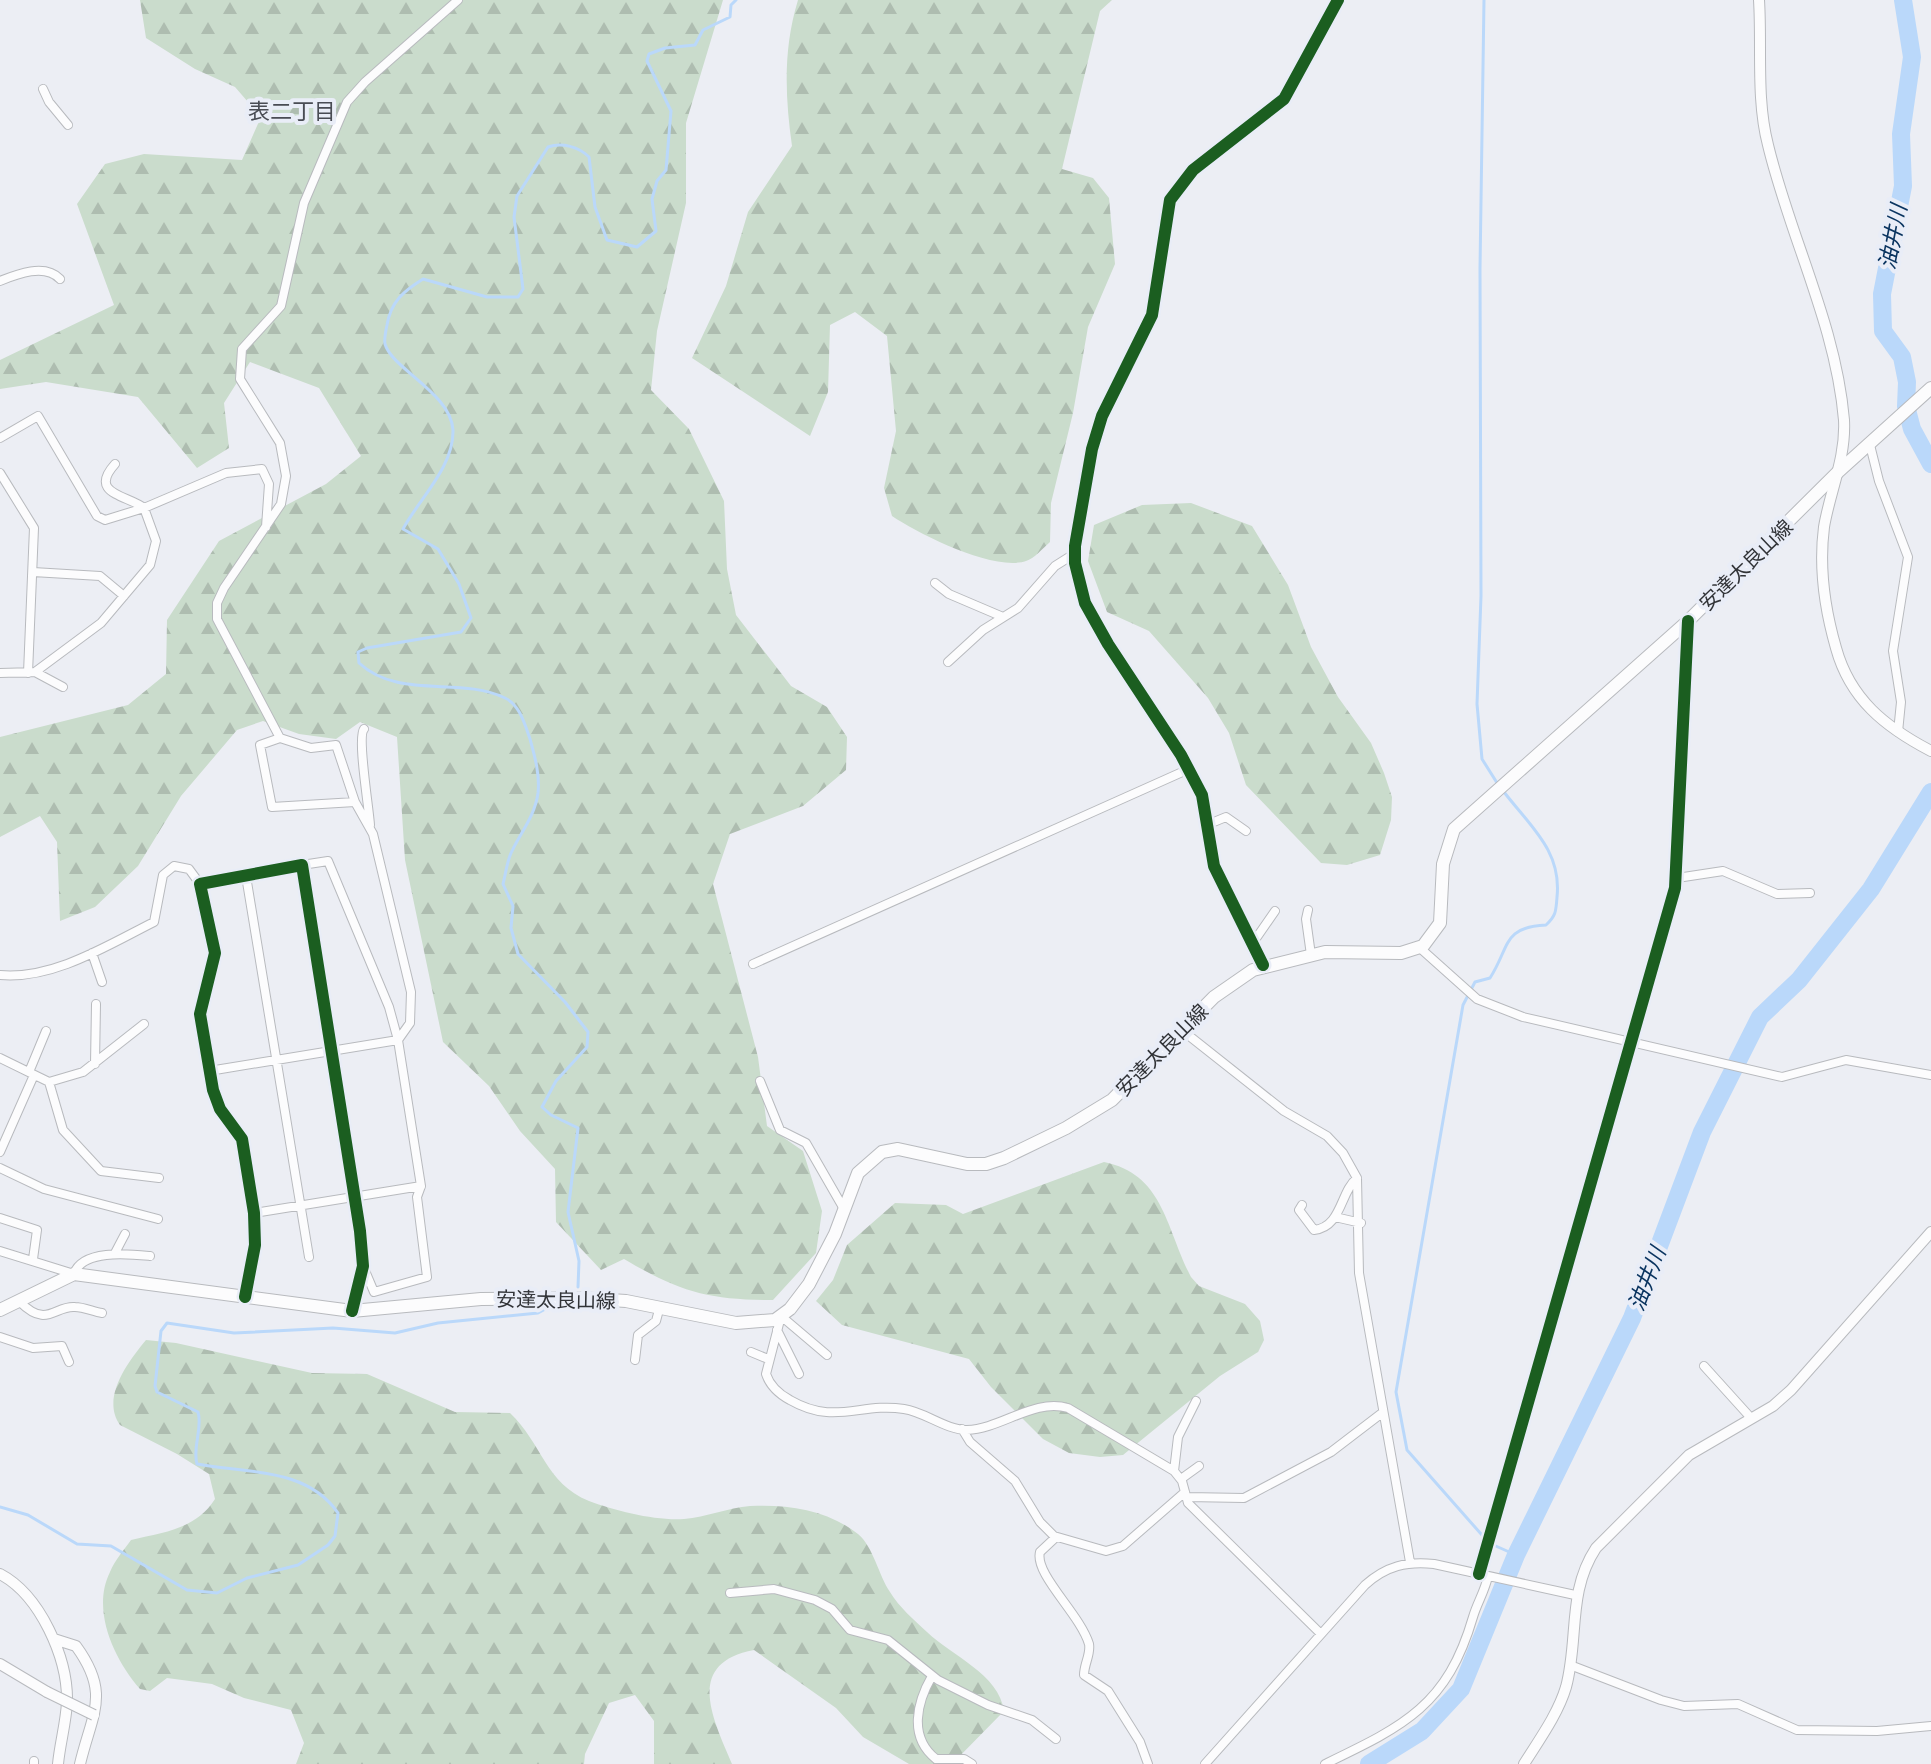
<svg xmlns="http://www.w3.org/2000/svg" width="1931" height="1764" viewBox="0 0 1931 1764" font-family="Rubik,'Noto Sans JP',sans-serif">
<defs>
<pattern id="forest-firs" width="22" height="20" patternUnits="userSpaceOnUse" patternTransform="scale(2)"><rect width="22" height="20" fill="#cadccc"/><path d="M5 1l3.5 6h-7zM16 11l3.5 6h-7z" fill="#aebdb0"/></pattern>
</defs>
<rect width="100%" height="100%" fill="#eceef4"/>
<path fill="url(#forest-firs)" d="M140,0H723L686,123V203L657,331L651,390L689,429L724,501L727,569L736,615L791,686L827,707L847,737L846,770L803,806L730,834L713,884L758,1057L767,1126L803,1151L822,1211L816,1253L773,1300C708,1300 680,1292 624,1259L601,1270L556,1222L555,1169L520,1131L489,1086L443,1042L405,860L397,737L360,722L336,739L299,734L263,721L237,730L181,796L138,866L95,907L60,921L57,842L40,816L0,837V737L128,705L166,674L167,620L219,541L326,484L361,456L319,388L250,362L224,403L229,448L197,468L138,397L46,382L0,389V360L114,305L77,204L105,164L144,154L242,160L261,117L235,87L195,69L146,38Z
M798,0H1112L1100,11L1062,169L1093,178L1109,198L1115,264L1088,327L1073,413L1051,503L1050,542C1043,548 1034,559 1026,561C994,572 919,534 892,516L884,488L896,431L887,336L855,312L830,325L828,392L810,436L692,358L726,286L748,212L792,146C785,96 783,49 798,0Z
M1191,503L1252,526L1288,585L1311,647L1338,697L1371,743L1384,773L1392,797L1391,820L1380,855L1347,865L1321,863L1246,785L1229,733L1208,698L1149,631L1107,612L1088,561L1094,525L1142,505Z
M1104,1162C1164,1174 1166,1229 1191,1277L1199,1286L1245,1304L1260,1321L1264,1340L1258,1352L1220,1376L1123,1455L1100,1457L1069,1453L1043,1439L991,1387L969,1359L842,1325L816,1301L833,1280L847,1245L895,1203L946,1205L963,1214Z
M146,1340L176,1343L312,1373L367,1374L455,1412L510,1413C542,1443 545,1483 589,1501C616,1511 656,1521 684,1519C706,1517 728,1508 750,1506C788,1504 828,1510 858,1534C873,1546 879,1576 890,1592C899,1607 914,1620 927,1632C952,1656 999,1674 1004,1711L952,1764H909L863,1737L836,1708L754,1650C684,1663 713,1719 732,1764H654V1721L635,1695L609,1703L585,1754L584,1764H296L304,1743L291,1710L244,1698L212,1684L167,1678L150,1691L140,1689C114,1659 91,1610 110,1572C115,1560 124,1550 131,1540C165,1532 196,1529 215,1499L209,1474L177,1454L120,1425C101,1398 127,1363 146,1340Z"/>
<g fill="none" stroke-linecap="round" stroke-linejoin="round">
<path stroke="#bad8fa" stroke-width="3" d="M1484,0L1480,269L1481,596L1477,704L1482,759L1499,786
M1504,792C1530,826 1562,851 1557,897C1556,911 1556,916 1546,925C1502,927 1510,947 1490,978L1475,982L1463,1005L1396,1392L1407,1450L1489,1543L1516,1555
M578,1287L579,1261L568,1212L578,1128L551,1115L542,1107L556,1081L587,1047L588,1032L565,1002L518,954L511,928L513,906L503,884C506,873 507,859 513,849C522,831 535,815 538,793C540,775 535,757 530,739C525,725 520,705 505,698C460,676 399,700 359,663L358,652L367,648L461,632L471,618L459,584L438,549L403,529C419,499 454,467 453,430C451,393 392,369 385,344C384,338 386,330 387,325C391,301 404,291 423,279L487,297H518L523,289L514,217L517,196L548,147C562,142 579,147 589,157L595,207L607,240L637,247L656,231L652,199L657,181L666,170L671,111L647,61L649,54L665,48L695,45L703,30L730,17L731,5L736,0
M0,1507L28,1515L77,1544L111,1546L187,1590L217,1593L247,1578L298,1565L328,1545L335,1536L338,1513C307,1467 244,1473 197,1464C192,1447 203,1429 198,1412L157,1392L155,1386L161,1331L167,1323L234,1333L333,1328L395,1333L438,1323L538,1313L551,1306"/>
<path stroke="#bad8fa" stroke-width="18" d="M1903,0L1912,57L1901,134L1903,186L1882,294L1883,331L1902,357L1907,382L1906,406L1912,429L1931,464
M1369,1764L1422,1731L1461,1689L1516,1555L1632,1318L1702,1132L1760,1017L1799,980L1871,889L1931,792"/>
<g stroke="#b8babe" stroke-width="10">
<path id="minor" d="M43,89L49,102L68,125
M0,281C17,274 45,263 60,279
M0,438L38,416L97,516L105,520L144,508L156,541L150,565L101,623L35,672L0,673
M1870,445L1879,481L1908,557L1893,651L1901,702L1898,732
M115,464C88,494 127,495 144,508L226,473L262,469L269,484L266,527
M0,473L34,528L28,673
M33,572L100,576L124,596
M935,583L949,594L1003,617
M948,662L983,630L1018,608L1055,566L1074,554
M35,672L63,687
M364,729C357,737 369,808 370,825
M280,738L217,619V603L224,588L281,504L286,476L280,443L240,379L242,349L281,306L304,203L347,102L365,82L458,0
M1209,824L1226,817L1246,831
M302,865L328,861L389,1007L398,1040L421,1186
M246,876L309,1257
M1677,878L1723,871L1777,894L1810,893
M1308,910L1306,919L1311,955
M1250,942L1257,937L1275,911
M1420,948L1477,999L1523,1017L1782,1077L1846,1060L1931,1075
M92,953L102,982
M753,964L1189,769
M1263,965L1214,866L1202,795L1181,755L1108,644L1085,603L1075,563V546L1092,449L1102,416L1152,315L1170,200L1193,170L1284,99L1338,0
M0,975C53,980 108,945 154,922L163,875L174,866L189,869L200,884
M1183,1031L1284,1111L1327,1136L1343,1153L1357,1178L1359,1273L1410,1562
M0,1058L49,1082L63,1130L101,1171L159,1178
M95,1064L96,1004
M209,1071L398,1040L410,1023L411,992L373,834L355,802L272,807L260,745L280,738L311,748L336,745L355,802
M29,1072L46,1031
M760,1081L780,1130L806,1143L844,1209
M49,1082L83,1072L144,1024
M0,1152L34,1075
M0,1168L44,1189L158,1219
M1302,1205L1299,1210L1314,1230C1342,1227 1340,1192 1357,1178
M254,1213L421,1186L417,1197L427,1277L374,1292L363,1266
M1335,1217L1361,1223
M0,1218L37,1230L33,1259
M0,1251L74,1274C82,1249 129,1254 150,1256
M115,1253L125,1234
M245,1297L255,1245L254,1213L242,1139L220,1109L213,1090L200,1014L215,953L200,884L302,865L360,1231L363,1266L352,1311
M20,1302C47,1329 55,1305 75,1307C84,1307 94,1312 102,1313
M781,1316L766,1374C770,1386 779,1394 790,1400C835,1426 860,1402 904,1409C925,1412 946,1430 967,1430C1001,1429 1034,1398 1068,1408L1174,1471L1182,1481L1188,1503L1321,1634
M781,1316L827,1355
M777,1330L799,1374
M0,1337L33,1348L62,1346L69,1362
M751,1352L768,1359
M635,1360L638,1335L656,1321L660,1306
M1704,1366L1751,1418
M962,1429L970,1442L1015,1481L1040,1522L1054,1536L1106,1551L1123,1546L1185,1492
M1174,1471L1178,1437L1196,1401
M1181,1479L1199,1466
M1187,1497L1244,1498L1331,1452L1382,1413
M1056,1537L1040,1552C1034,1574 1080,1614 1089,1644C1091,1654 1084,1664 1084,1675L1108,1691L1140,1742L1148,1764
M1479,1574L1675,888L1688,621
M730,1593L774,1589L815,1600L832,1609L850,1630L888,1640L938,1680L988,1705L1032,1720L1056,1739
M1570,1665L1661,1700L1684,1706L1738,1704L1797,1730L1877,1731L1931,1726
M932,1676C917,1702 908,1737 936,1759H964L972,1764
M34,1761V1764
M1205,1764L1365,1585C1386,1566 1407,1561 1434,1564L1575,1595
M1325,1764C1404,1726 1447,1706 1473,1617C1477,1603 1485,1591 1488,1576"/>
</g>
<g stroke="#b8babe" stroke-width="12">
<path id="tertiary" d="M1759,0C1762,47 1756,99 1768,145C1790,237 1836,325 1844,420C1846,458 1830,491 1824,527C1819,566 1825,610 1836,648C1850,699 1885,727 1931,751
M0,1574C40,1595 68,1658 67,1702C66,1723 60,1743 58,1764
M54,1639L76,1646C111,1694 92,1713 80,1764
M0,1664L47,1692
M1524,1764C1539,1740 1558,1714 1566,1687C1579,1639 1567,1592 1596,1548L1689,1455L1773,1406L1791,1390L1931,1232"/>
</g>
<g stroke="#b8babe" stroke-width="14">
<path id="secondary" d="M0,1310L74,1274L352,1311L481,1299L579,1298L626,1301L736,1323L775,1320L790,1309L809,1284L835,1234L858,1173L882,1152L898,1149L967,1164H986L1004,1158L1066,1128L1112,1100L1214,997L1253,970L1325,952L1401,953L1423,946L1440,923L1443,864L1454,829L1688,621L1839,471L1931,388"/>
</g>
<use href="#minor" stroke="#fcfcfd" stroke-width="8"/>
<use href="#tertiary" stroke="#fcfcfd" stroke-width="10"/>
<use href="#secondary" stroke="#fcfcfd" stroke-width="12"/>
<g stroke="#b8babe" stroke-width="12" stroke-linecap="butt">
<path id="tertiary-bridge" d="M47,1692L94,1715"/>
</g>
<use href="#tertiary-bridge" stroke="#fcfcfd" stroke-width="10"/>
<g stroke="#e9edf7" stroke-width="17">
<path id="cycleway" d="M1263,965L1214,866L1202,795L1181,755L1108,644L1085,603L1075,563V546L1092,449L1102,416L1152,315L1170,200L1193,170L1284,99L1338,0
M245,1297L255,1245L254,1213L242,1139L220,1109L213,1090L200,1014L215,953L200,884L302,865L360,1231L363,1266L352,1311
M1479,1574L1675,888L1688,621"/>
</g>
<use href="#cycleway" stroke="#1b5e20" stroke-width="12"/>
</g>
<g text-anchor="middle" dominant-baseline="central" stroke-width="8" stroke-linejoin="round" paint-order="stroke">
<g font-size="20" fill="#313337" stroke="#e9edf7">
<text transform="translate(1746 565) rotate(-44)">安達太良山線</text>
<text transform="translate(1162 1050) rotate(-45)">安達太良山線</text>
<text transform="translate(556 1300) rotate(1)">安達太良山線</text>
</g>
<g font-size="22" fill="#494c54" stroke="#e9edf7">
<text x="292" y="111">表二丁目</text>
</g>
<g font-size="22" font-style="italic" fill="#0b3560" stroke="#e9edf7">
<text transform="translate(1893 237) rotate(-79)">油井川</text>
<text transform="translate(1647 1279) rotate(-69)">油井川</text>
</g>
</g>
</svg>
